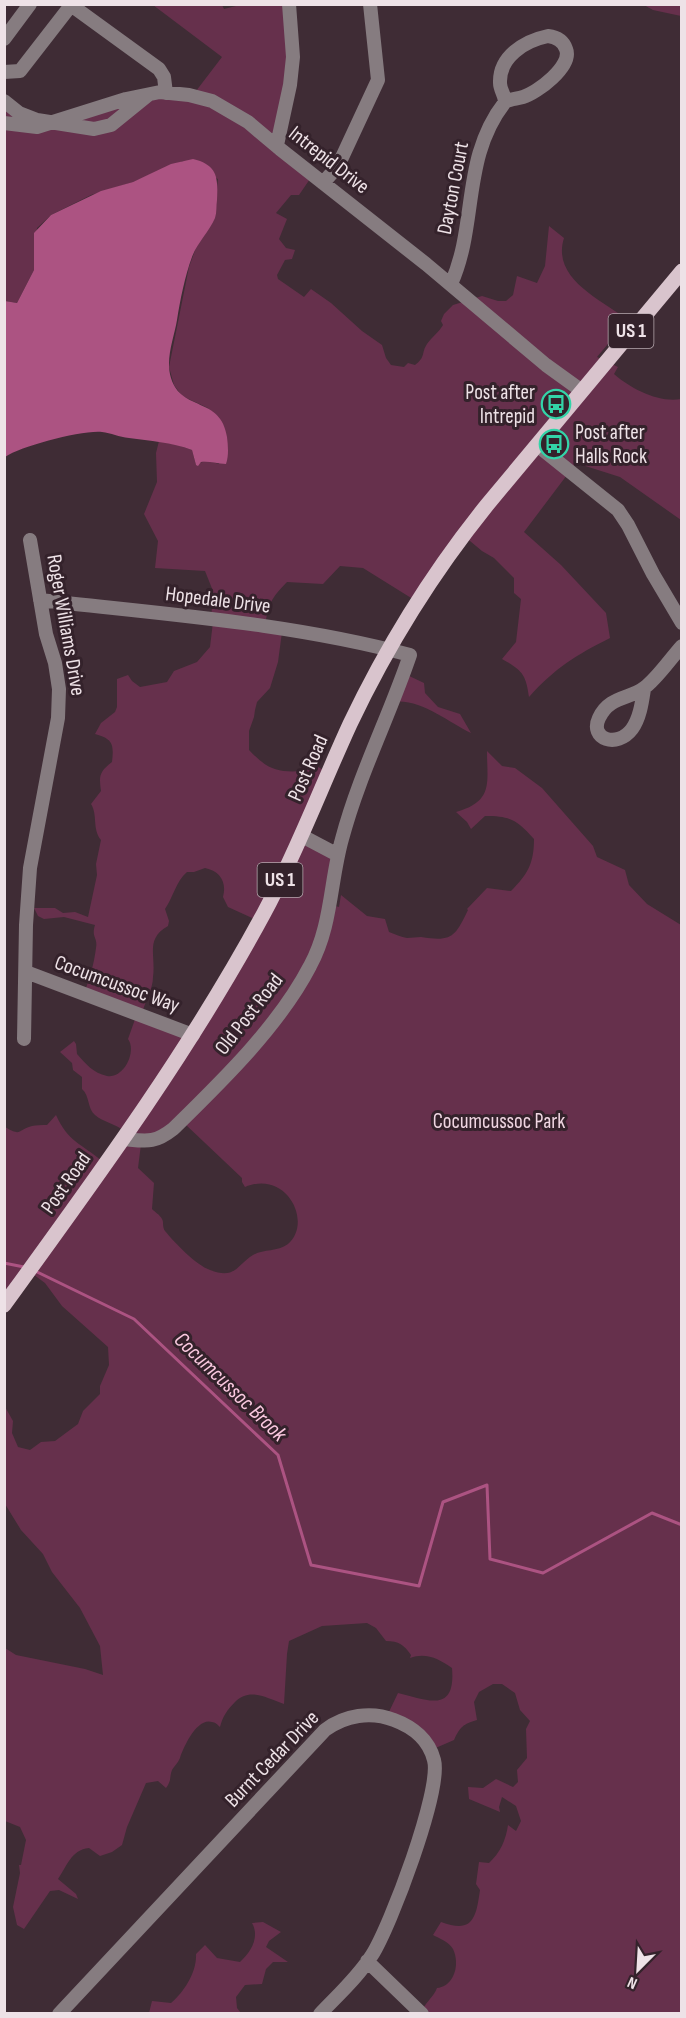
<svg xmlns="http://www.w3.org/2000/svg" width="686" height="2018" viewBox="0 0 686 2018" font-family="'Sofia Sans Condensed',sans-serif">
<rect width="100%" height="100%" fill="#3f2c35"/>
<path fill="#66304c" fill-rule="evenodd" d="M153,5H222L224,9L240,5H289L293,50L277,145L312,176L299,195H291L276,213L287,219L279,239L286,248L295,250L292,259L285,260L277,275L278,279L304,297L311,289L331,303L362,331L382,345L386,358L391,365L404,367L408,363L415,365C426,357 421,353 427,344C432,337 439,332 443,325L441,321L444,314L453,305L482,296L498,301H506L513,295L517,276L537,283L545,266L549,226L564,238C551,279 602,300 628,320L597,357L618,367L614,374C631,389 659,403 681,399V520L620,477L576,463L524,532L561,565L606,613L610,638C576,655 555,668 529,697C526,674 522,670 502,659L516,642L521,599L514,593V578L494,558L482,551L464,536L416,601L363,568L340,566L323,584L287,582C271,598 268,605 265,627L282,632L278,662L270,688L257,702L255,710L254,717L249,731V750C267,769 277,773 303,771L311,763L329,773L303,836L337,857L331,905L339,907L341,895L367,916L385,919L389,932C395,934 401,937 407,938C412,938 417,937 421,937C452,942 455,937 468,910L467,909L487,888L511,891C528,874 534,863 534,839C517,820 511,816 485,816L471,829L467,822L456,812C494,801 487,783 487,751L502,766L515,768L542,788L593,846L597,857L625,870L629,885L647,904L681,925V2013L421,2014C423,2004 434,1997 437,1988C455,1986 460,1963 453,1949C449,1942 439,1938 433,1935L441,1922C473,1934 476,1918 480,1890L476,1884L479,1862L489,1863C500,1853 506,1840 508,1825L516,1831L521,1821L516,1806L502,1797L499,1807L500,1812L469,1799L468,1787L483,1788L496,1779L513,1787L518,1782L517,1770L527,1758L526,1729L530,1721L520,1710L515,1693L502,1684H493L479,1692L474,1702L477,1720C463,1724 460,1727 454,1740L431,1750L387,1716L398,1693C427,1700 456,1714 452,1668C439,1659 426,1652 410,1658L411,1655C404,1645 399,1641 386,1641L376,1628L367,1623L322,1626L289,1641L287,1654L284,1704C266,1698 250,1687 235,1702C227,1710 223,1716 220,1727C218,1725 215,1722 212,1722C197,1717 183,1748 180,1758C178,1763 174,1766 172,1770C169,1778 172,1780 166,1788L158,1781L146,1783L127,1827L122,1845L112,1852L100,1856L89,1848C71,1850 67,1866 58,1879L76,1894L78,1899L59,1890L50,1891L24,1929L17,1925L13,1907L20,1873L19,1865H21L26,1840L20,1827L5,1821V1648L16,1655L85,1669L103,1675L100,1646L80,1608L52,1572L43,1554L21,1530L5,1504L4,1405L13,1421L12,1433L18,1447L30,1450L41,1442L55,1441L78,1424L83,1411L100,1394V1386L109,1365L108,1347L62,1306L45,1283L30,1272L5,1306V1127C22,1137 17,1130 32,1126C36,1125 42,1125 47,1125L56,1115C68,1142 82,1144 102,1161L124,1131C116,1124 103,1122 95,1115C87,1108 90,1096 82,1089V1077L73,1070L72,1063L60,1052L74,1041L76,1044L77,1054C86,1064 93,1073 107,1076C124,1079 137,1051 128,1039L138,1011L85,991C90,977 94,964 96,948C98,937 91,938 95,925L64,917L44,919L38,916L34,908H55L63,913L75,912L88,917L97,875L96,864L101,840C92,829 98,815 91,804L101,791C99,776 99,772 112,762C114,744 113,739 95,734L101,723L115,712L117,707V679L128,675L132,681L140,687L167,682L174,671L197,662L210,647L213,622L211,621L213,591L205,571L155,568L158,541L144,514L157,482L156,453L159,441L178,445L192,450L196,465C204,460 210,461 219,464L208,408L182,396L174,385L169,367L189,267L197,245L212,223L218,179L183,161L133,182L91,195L51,215L37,228L34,270L17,303L5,301V101L37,120L126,99L193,95L222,57ZM205,868C220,871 227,882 223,897L228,907L259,921L195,1031L143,1010C146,1000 153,988 153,977C156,955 145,939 168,926L169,921L165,909C173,898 176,881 187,872H194ZM185,1124L242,1178V1182L245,1187C287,1169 313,1223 288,1244C277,1252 263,1249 253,1255C237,1265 235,1280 210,1270C196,1265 175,1243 165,1231C162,1227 164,1222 162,1219C160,1215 155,1212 152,1209L154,1183L138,1168L141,1144Z
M644,5H681V16L653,10Z
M405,674L424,683L425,693L438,707L460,714L471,733C448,722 420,698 393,702Z
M263,1922L281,1932L269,1941L266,1947L288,1962H273L266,1969L262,1984L245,1985L236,1997L237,2008L241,2013H149L152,2001L171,2003C184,1992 197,1972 196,1954L205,1945L217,1958L240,1962C251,1952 260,1937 252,1923Z"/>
<path fill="#ac5382" d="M193,159C218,165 218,178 217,200C216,206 217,212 215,218C209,232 197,243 192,257C185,276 180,300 177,320C174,338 165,359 171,378C181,412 221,396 227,437C228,446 229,455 226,464C217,464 210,461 201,462L198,466L196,465L192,450C171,442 150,441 129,438C119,437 111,433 102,432C81,430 22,446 5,457V301L17,303L34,270V233L51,215L101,191L133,182L171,164Z"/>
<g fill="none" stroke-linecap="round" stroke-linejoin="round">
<path stroke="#ac5382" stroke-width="3" d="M4,1263L24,1267
M35,1271L134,1319L278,1455L311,1565L419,1586L443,1502L487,1485L490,1559L543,1573L652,1513L682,1525"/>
<path stroke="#867c80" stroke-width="14" d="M71,5L159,69L164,77L166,93
M548,36C556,37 563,40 566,49C573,66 537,93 523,97C516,99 510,99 505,102C505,95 500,90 500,83C499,57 524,41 548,36Z
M4,39L30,4
M4,72L20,71L72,4
M4,101L19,113L37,120L94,129L111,125L148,95
M4,123L37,127L126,99L160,92L189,95L212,101L248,122L280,149L426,264L546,365L582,391
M277,145L290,85L293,57L289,4
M323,183L338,166L378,80L370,4
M451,284C478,224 461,158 505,102
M537,445L618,510L628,525L653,574L682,623
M40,600C161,614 292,623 410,655C389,717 359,775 342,839C330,881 332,926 310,966C279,1026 221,1082 173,1129C154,1144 146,1141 123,1139
M644,689C642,702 640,718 632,729C617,749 589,739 599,718C609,696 630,699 644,688C656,680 671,658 682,646
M302,836L338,855
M26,972L193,1035
M24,1039L26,925L30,868L58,718L59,689L55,663L46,634L30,540
M367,1961L422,2014
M59,2014L325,1730C345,1715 371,1711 394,1720C413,1727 429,1740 434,1760C442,1790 390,1927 372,1955C358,1977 338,1995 320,2014"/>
<path stroke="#d9c4cd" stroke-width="15" d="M4,1305C97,1177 189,1052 264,913C297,852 321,787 350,724C387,646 433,572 487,505L682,271"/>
</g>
<defs>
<g id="bus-ring" transform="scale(1.5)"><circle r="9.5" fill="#34222b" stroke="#33d4a8" stroke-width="1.5"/><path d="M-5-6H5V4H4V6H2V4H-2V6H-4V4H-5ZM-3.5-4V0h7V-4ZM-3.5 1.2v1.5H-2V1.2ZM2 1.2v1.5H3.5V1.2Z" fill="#33d4a8"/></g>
</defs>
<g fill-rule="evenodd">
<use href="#bus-ring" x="556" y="404"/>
<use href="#bus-ring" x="554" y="444"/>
</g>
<g text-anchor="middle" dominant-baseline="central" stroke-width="6" stroke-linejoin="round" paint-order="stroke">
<g fill="#34222b" stroke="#b6a8af" stroke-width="1.5">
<rect x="608.5" y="314" width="45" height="34" rx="4.5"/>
<rect x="257.5" y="863" width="45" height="34" rx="4.5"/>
</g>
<g font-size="20" font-weight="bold" fill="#eee2e7">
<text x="631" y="331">US 1</text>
<text x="280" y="880">US 1</text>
</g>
<g font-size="21" fill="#eee2e7" stroke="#34222b">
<text transform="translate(329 160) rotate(38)">Intrepid Drive</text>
<text transform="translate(453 188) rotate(-79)">Dayton Court</text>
<text transform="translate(218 600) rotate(7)">Hopedale Drive</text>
<text transform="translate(66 625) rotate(80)">Roger Williams Drive</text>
<text transform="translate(308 768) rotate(-66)">Post Road</text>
<text transform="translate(117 984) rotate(20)">Cocumcussoc Way</text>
<text transform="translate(249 1014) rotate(-52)">Old Post Road</text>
<text transform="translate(66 1183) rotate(-55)">Post Road</text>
<text transform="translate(272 1759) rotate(-46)">Burnt Cedar Drive</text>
</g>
<g font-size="21" fill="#eee2e7" stroke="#34222b" text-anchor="end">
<text x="535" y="392">Post after<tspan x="535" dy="24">Intrepid</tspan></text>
<text x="575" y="432" text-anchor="start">Post after<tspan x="575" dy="24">Halls Rock</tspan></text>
</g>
<g font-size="21" fill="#f0d6e2" stroke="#34222b">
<text x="499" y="1121">Cocumcussoc Park</text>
</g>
<g font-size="22" font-style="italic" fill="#fbc9e0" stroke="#34222b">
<text transform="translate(230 1387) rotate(44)">Cocumcussoc Brook</text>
</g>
</g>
<rect width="686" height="2018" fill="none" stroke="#eee2e7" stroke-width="12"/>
<g transform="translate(638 1970) rotate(204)" stroke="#34222b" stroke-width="4.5" paint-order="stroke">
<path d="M0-4.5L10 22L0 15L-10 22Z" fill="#eee2e7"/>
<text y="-9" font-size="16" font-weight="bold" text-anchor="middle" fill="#eee2e7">N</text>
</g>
</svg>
